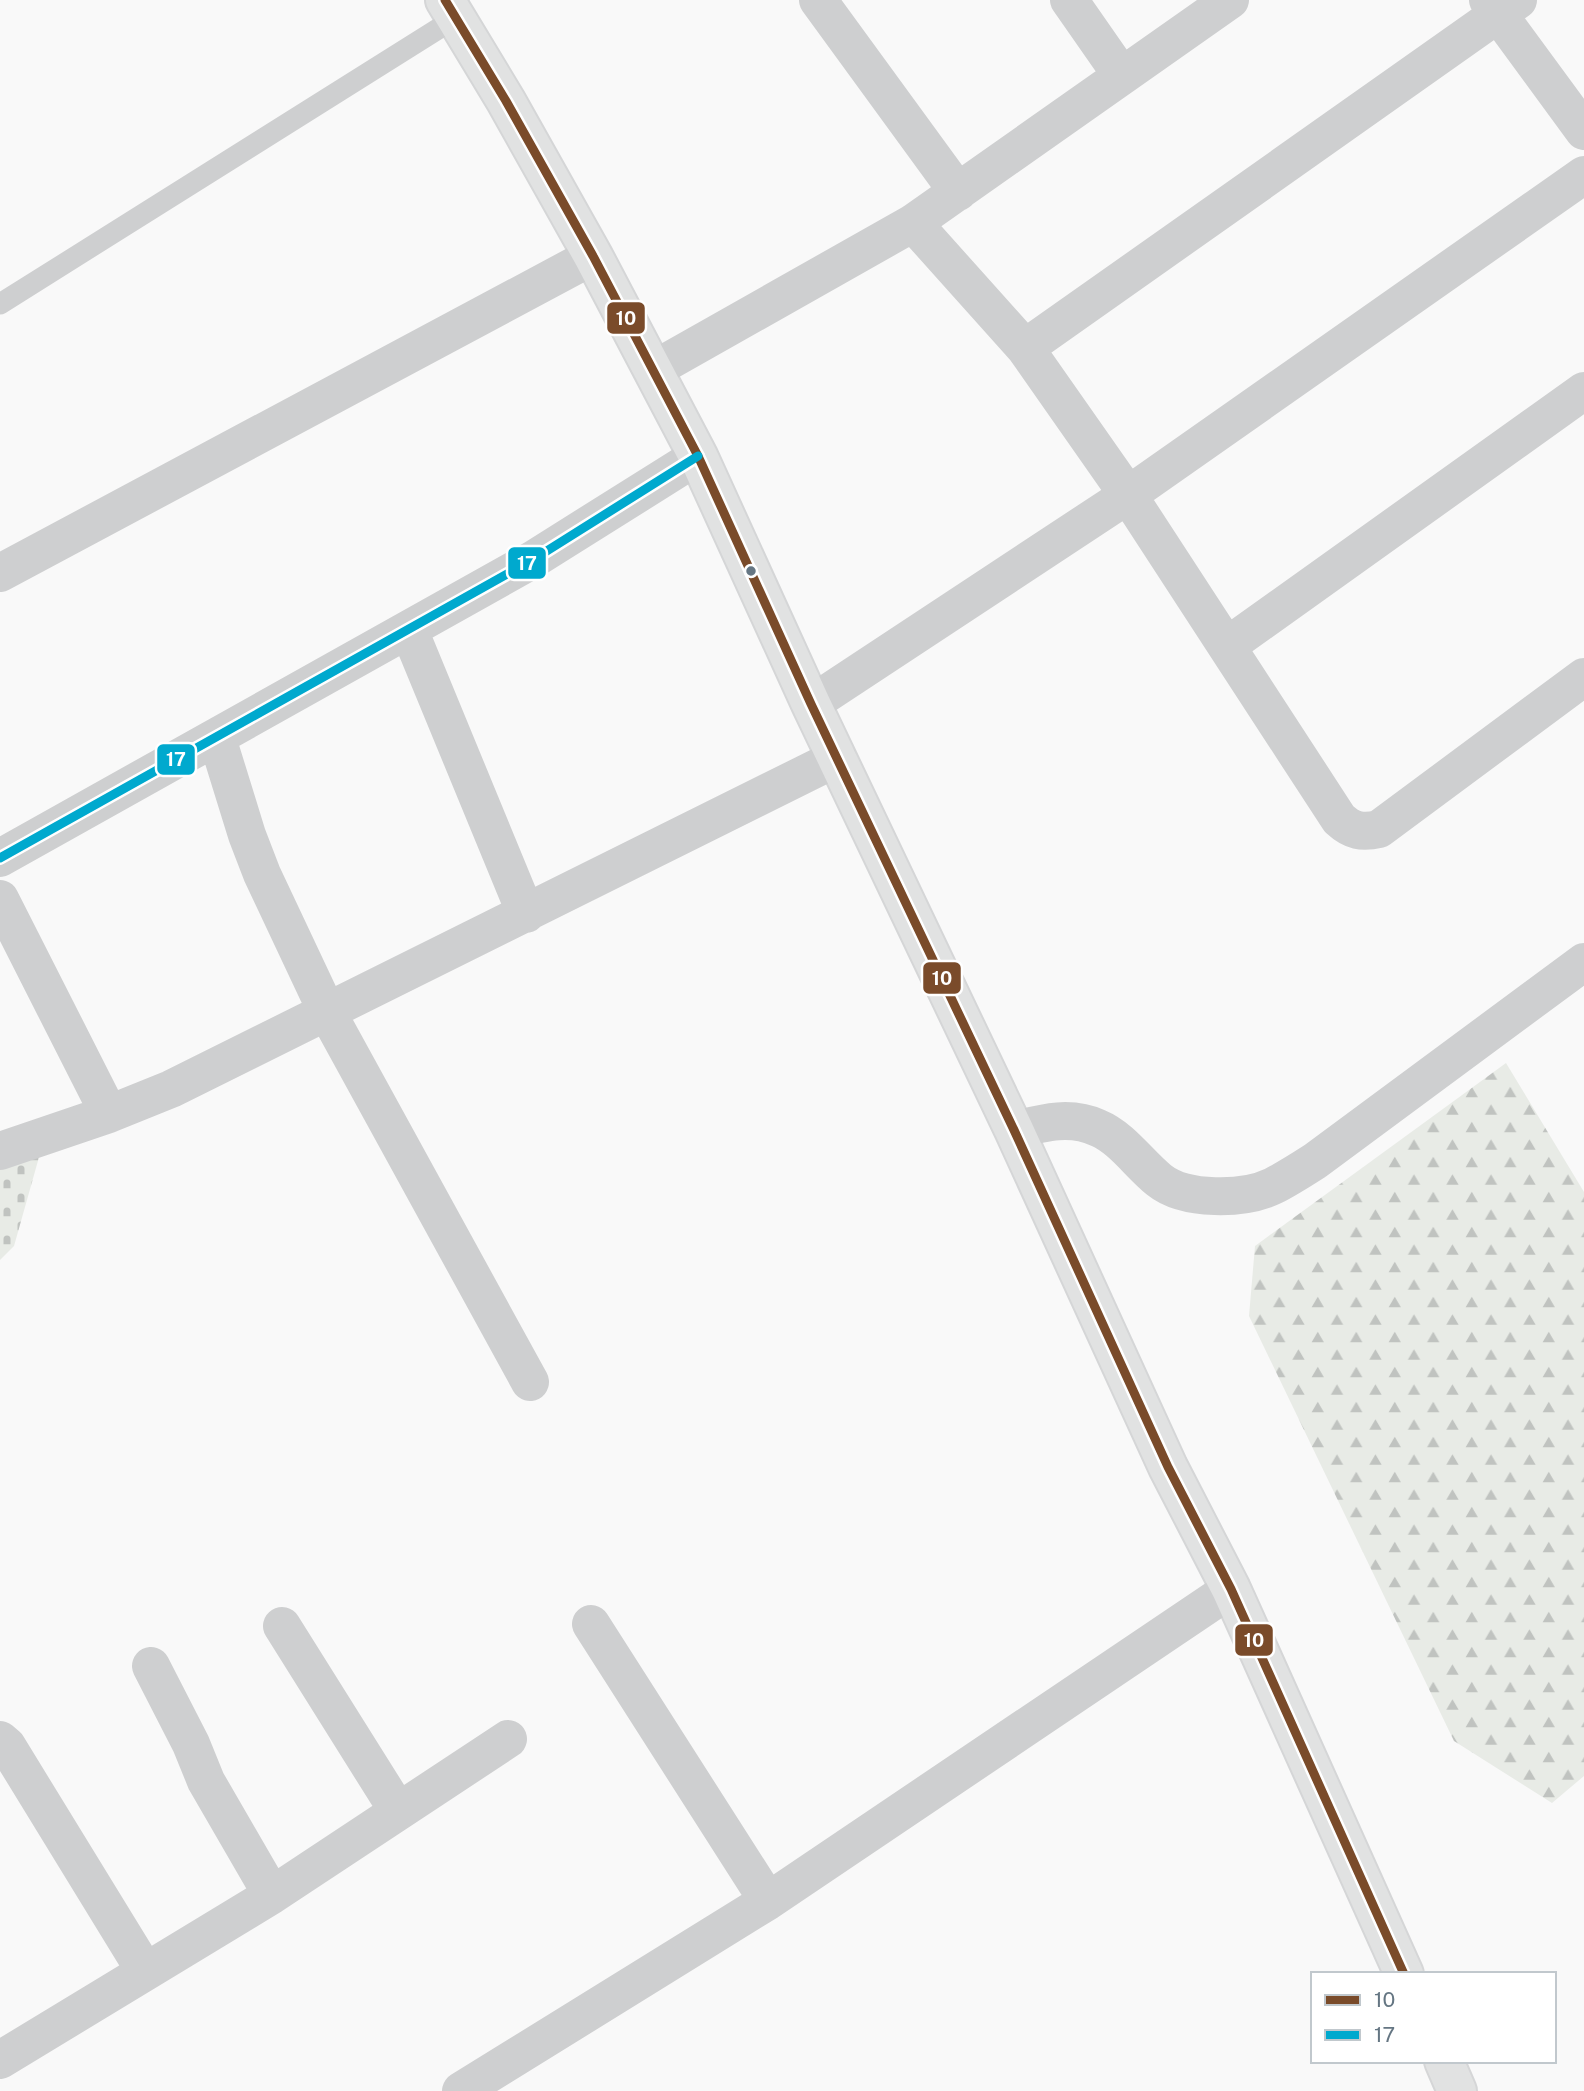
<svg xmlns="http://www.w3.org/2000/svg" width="1584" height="2091" viewBox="0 0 1584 2091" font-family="'Public Sans',sans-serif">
<defs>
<pattern id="forest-firs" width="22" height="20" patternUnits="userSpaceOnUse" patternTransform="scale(1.75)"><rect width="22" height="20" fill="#e8ebe6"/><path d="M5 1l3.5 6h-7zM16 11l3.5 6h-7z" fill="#c0c3c0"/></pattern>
<pattern id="cemetery-stones" width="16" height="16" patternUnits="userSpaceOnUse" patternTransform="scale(1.75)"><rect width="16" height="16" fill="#e8ebe6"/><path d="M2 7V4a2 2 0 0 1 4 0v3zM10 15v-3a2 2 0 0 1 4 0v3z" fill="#c0c3c0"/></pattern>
</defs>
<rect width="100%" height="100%" fill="#f9f9f9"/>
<path fill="url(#forest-firs)" d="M1506,1063L1584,1192V1776L1552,1803L1454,1741L1249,1316L1255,1246Z"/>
<path fill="url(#cemetery-stones)" d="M43,1143L14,1246L0,1260V1159Z"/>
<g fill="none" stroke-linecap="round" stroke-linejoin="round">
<g stroke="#d5d6d7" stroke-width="42">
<path id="secondary" d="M445,0L506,101L593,256L698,456L811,704L1014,1130L1168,1467L1231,1589L1404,1974
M1444,2061L1457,2091"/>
</g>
<path stroke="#cecfd0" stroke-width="21" d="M0,304L457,17"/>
<path stroke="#cecfd0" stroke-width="38" d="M818,0L958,192
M1069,0L1122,76
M1488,0L1584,131
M913,223L1025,348L1128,495L1339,819C1352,831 1362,833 1379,829L1584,677
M1025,348L1518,0
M653,370L913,223L1230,0
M0,573L593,256
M409,630L526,914
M1227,646L1584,391
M811,704L1128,495L1584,175
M217,738L247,835L262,874L327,1012L530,1382
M0,858L534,559L698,456
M0,899L109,1114
M1014,1130C1042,1123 1070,1115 1098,1128C1122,1138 1139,1164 1159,1180C1185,1201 1244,1200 1273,1186C1287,1179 1301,1170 1315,1161L1584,962
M0,1151L109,1114L171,1089L837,758
M591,1624L768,1901
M282,1626L398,1811
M151,1666L191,1744L206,1781L272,1895
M0,1740L7,1746L145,1971
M0,2060L272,1895L508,1739
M461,2091L768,1901L1231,1589"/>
<use href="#secondary" stroke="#e1e2e2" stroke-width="38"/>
<g stroke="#fff" stroke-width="14">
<path id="bus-1" d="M445,0L506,101L593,256L698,456L811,704L1014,1130L1168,1467L1231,1589L1404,1974"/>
</g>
<g stroke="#fff" stroke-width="14">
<path id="bus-2" d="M0,858L534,559L698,456"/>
</g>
<use href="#bus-1" stroke="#7a4b2a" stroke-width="9"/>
<use href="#bus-2" stroke="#00a9ce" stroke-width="9"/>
</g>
<circle fill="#657683" stroke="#fff" stroke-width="2.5" cx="751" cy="571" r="6"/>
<g stroke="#fff" stroke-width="2.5">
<rect x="606" y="301" width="40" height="34" rx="7" fill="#7a4b2a"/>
<rect x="507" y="546" width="40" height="34" rx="7" fill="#00a9ce"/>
<rect x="156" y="743" width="40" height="33" rx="7" fill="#00a9ce"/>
<rect x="922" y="961" width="40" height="34" rx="7" fill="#7a4b2a"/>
<rect x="1234" y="1623" width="40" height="34" rx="7" fill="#7a4b2a"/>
</g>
<g font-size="19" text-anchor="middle" font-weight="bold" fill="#fff">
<text x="626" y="325">10</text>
<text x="527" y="570">17</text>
<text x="176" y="766">17</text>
<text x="942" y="985">10</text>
<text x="1254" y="1647">10</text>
</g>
<rect x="1311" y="1972" width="245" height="91" fill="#ffffff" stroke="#c1c8cd" stroke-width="2"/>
<rect x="1325" y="1995" width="35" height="10" fill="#7a4b2a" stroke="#c1c8cd" stroke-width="2"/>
<text x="1374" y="2007" font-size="21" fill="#657683">10</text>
<rect x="1325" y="2030" width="35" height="10" fill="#00a9ce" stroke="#c1c8cd" stroke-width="2"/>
<text x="1374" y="2042" font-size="21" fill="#657683">17</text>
</svg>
